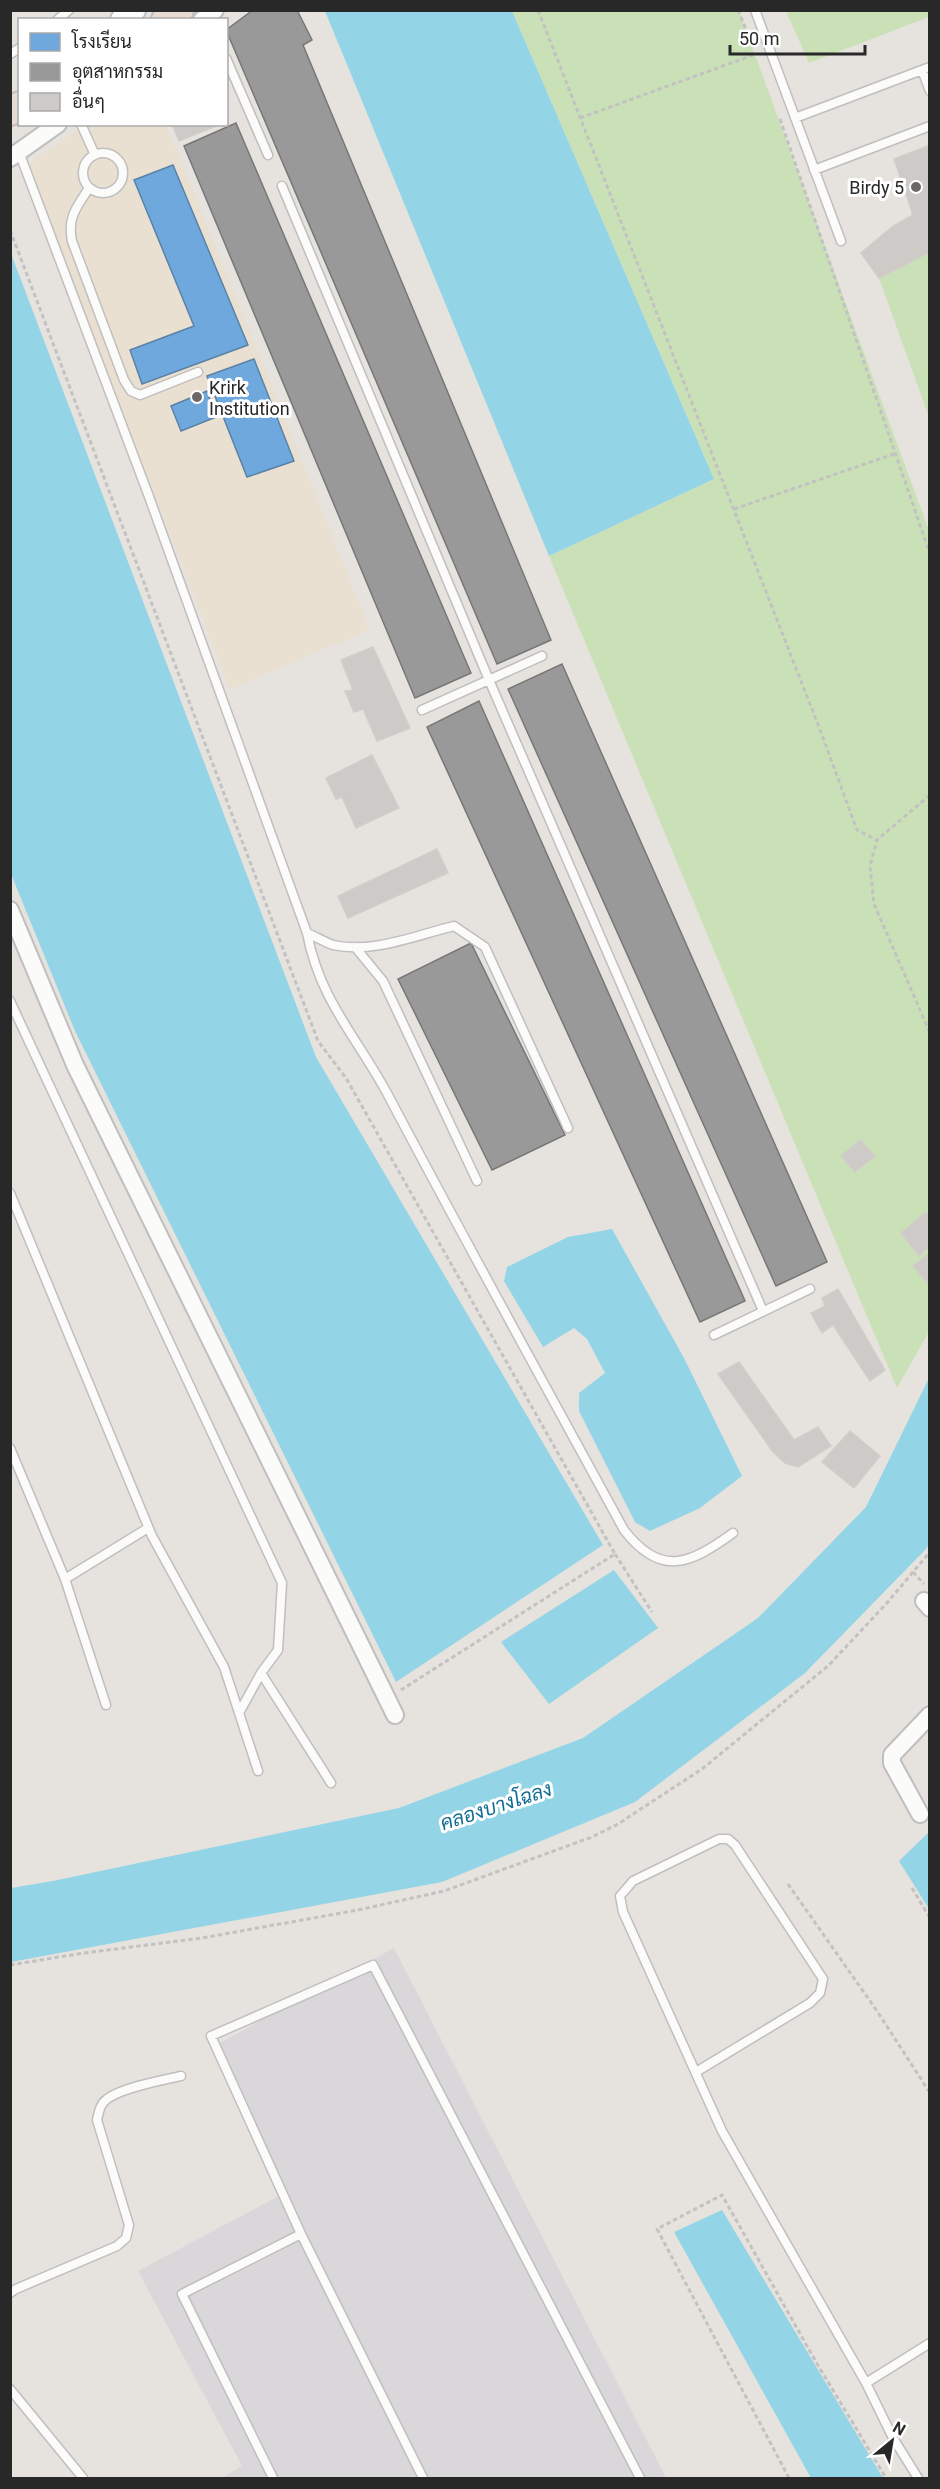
<svg xmlns="http://www.w3.org/2000/svg" width="940" height="2489" viewBox="0 0 940 2489" font-family="Roboto,Sarabun,sans-serif">
<rect width="100%" height="100%" fill="#e6e2de"/>
<path fill="#d9d7d9" d="M394,1948L666,2478H222L242,2466L138,2271L281,2195L216,2045Z"/>
<path fill="#e9e0d2" d="M84,125H167L370,630L230,689L27,165Z"/>
<path fill="#cae1b7" d="M929,10V17L809,63L786,11Z
M512,11H739L929,531L930,1330L897,1388L549,556L714,479Z
M929,252V417L879,278Z"/>
<path fill="#93d5e6" d="M325,11H512L714,479L549,556Z
M10,251L316,1057L603,1545L396,1682L75,1031L11,874Z
M612,1229L684,1358L742,1476L700,1508L650,1531L635,1522L579,1411V1393L605,1373L587,1339L574,1328L543,1347L504,1281L507,1267L568,1237Z
M929,1378L930,1542L926,1549L805,1673L635,1802L442,1882L11,1962V1888L53,1881L399,1808L583,1738L758,1618L866,1507Z
M614,1570L658,1628L549,1704L501,1642Z
M929,1832V1909L899,1861Z
M722,2210L883,2478H811L674,2232Z"/>
<path fill="#6fa8dc" stroke="#5a82a6" stroke-width="1.5" d="M173,165L248,345L142,384L130,350L194,326L134,180Z
M254,359L294,461L247,477L207,376Z
M207,391L216,417L181,431L171,406Z"/>
<path fill="#999" stroke="#777" stroke-width="1.5" d="M253,10H297L312,40L303,45L551,640L497,664L226,30Z
M236,123L471,673L415,698L184,146Z
M562,664L827,1262L776,1286L508,689Z
M479,701L745,1301L700,1322L427,727Z
M471,943L565,1135L492,1170L398,979Z"/>
<path fill="#cdcac8" stroke="#d1ceca" stroke-width="1.5" d="M172,124H221L179,141Z
M930,145V252L879,278L861,253L893,226L913,215L894,159Z
M373,647L410,728L377,741L363,709L354,712L345,691L353,690L341,660Z
M372,755L399,808L356,828L342,797L336,799L326,778Z
M437,849L448,873L348,918L338,896Z
M860,1140L875,1156L855,1172L841,1156Z
M926,1212L930,1216V1246L919,1256L901,1233Z
M930,1252V1286L913,1266Z
M838,1289L885,1370L870,1381L833,1325L822,1333L811,1313L825,1306L822,1298Z
M739,1362L794,1440L818,1427L831,1446L798,1467L785,1463L773,1452L718,1374Z
M850,1431L880,1456L854,1488L822,1462Z"/>
<g fill="none" stroke-linecap="round" stroke-linejoin="round">
<g stroke="#c0bebf" stroke-width="11">
<path id="lane" d="M755,10L841,241
M57,20L69,10
M10,54L20,48
M226,58L268,155
M922,70L930,91
M795,118L930,67
M81,124L95,155
M19,152L148,494L307,933C320,1001 357,1037 388,1095C465,1241 545,1385 624,1530C661,1578 690,1564 733,1533
M83 173a20 20 0 1 1 40 0a20 20 0 1 1-40 0Z
M814,170L930,126
M282,186L489,680L763,1311
M89,188C77,207 67,217 72,241L124,380L131,391L140,395L198,372
M422,710L542,656
M307,933C316,937 325,942 333,945C372,954 417,935 454,926L485,947L568,1128
M355,947L383,981L477,1181
M10,1001L282,1583L278,1650L261,1673L239,1713
M10,1193L152,1536L224,1667L258,1771
M714,1335L810,1289
M10,1448L65,1579L106,1705
M65,1579L148,1528
M261,1673L331,1783
M696,2072L810,2003L820,1993L823,1979L735,1845L728,1839H719L633,1881L620,1896L623,1912L722,2131L866,2383L893,2438L918,2478
M10,2293L16,2289L117,2246L126,2238L129,2225L97,2120C99,2112 100,2104 107,2099C121,2088 162,2080 181,2076
M866,2383L930,2343
M10,2389L83,2478
M273,2478L182,2294L301,2234
M423,2478L301,2234L211,2036L373,1965L640,2478"/>
</g>
<g stroke="#c0bebf" stroke-width="20">
<path id="street" d="M202,20L215,10
M10,158L58,124
M10,910L75,1065L395,1715
M924,1601L930,1608
M920,1814L892,1763V1755L930,1715"/>
</g>
<g stroke="#c0bebf" stroke-width="26">
<path id="secondary" d="M122,20L134,10"/>
</g>
<g stroke="#bfbdbc" stroke-width="32">
<path id="highway" d="M166,20L179,10
M10,111L20,106"/>
</g>
<path stroke="#c3c2c2" stroke-width="3" stroke-dasharray="4.5 3" stroke-linecap="butt" d="M538,10L819,727L857,830L877,840
M738,10L748,34
M580,118L756,54
M780,119L930,554
M10,230L318,1041L346,1078L615,1554L401,1690
M734,509L894,454
M930,795L877,840L870,866L874,904L930,1033
M615,1554L652,1612
M913,1572L924,1584
M788,1884L877,2011L930,2093
M912,1888L930,1918
M10,1965L84,1953L202,1938L358,1910L444,1891L592,1837L618,1824L702,1769L828,1666L886,1604L930,1552
M789,2478L657,2229L722,2195L816,2362L886,2478"/>
<use href="#lane" stroke="#fbfbfa" stroke-width="8"/>
<use href="#street" stroke="#fbfbfa" stroke-width="16"/>
<use href="#secondary" stroke="#fbfbfa" stroke-width="22"/>
<use href="#highway" stroke="#e8dbd2" stroke-width="28"/>
</g>
<g fill="#6a6968" stroke="#fff" stroke-width="2">
<circle cx="916" cy="187" r="6"/>
<circle cx="197" cy="397" r="6"/>
</g>
<g text-anchor="middle" dominant-baseline="central" stroke-width="6" stroke-linejoin="round" paint-order="stroke">
<g font-size="18" fill="#282828" stroke="#fff" text-anchor="end">
<text x="904" y="187">Birdy 5</text>
<text x="209" y="387" text-anchor="start">Krirk<tspan x="209" dy="21">Institution</tspan></text>
</g>
<g font-size="20" font-style="italic" fill="#116d93" stroke="#fff">
<text transform="translate(496 1806) rotate(-18)">คลองบางโฉลง</text>
</g>
</g>
<rect width="940" height="2489" fill="none" stroke="#282828" stroke-width="24"/>
<rect x="18" y="18" width="210" height="108" fill="#ffffff" stroke="#a9a9a9" stroke-width="1.5"/>
<rect x="30" y="33" width="30" height="18" fill="#6fa8dc" stroke="#a9a9a9" stroke-width="1.5"/>
<text x="72" y="48" font-size="18" fill="#282828">โรงเรียน</text>
<rect x="30" y="63" width="30" height="18" fill="#999999" stroke="#a9a9a9" stroke-width="1.5"/>
<text x="72" y="78" font-size="18" fill="#282828">อุตสาหกรรม</text>
<rect x="30" y="93" width="30" height="18" fill="#cdcac8" stroke="#a9a9a9" stroke-width="1.5"/>
<text x="72" y="108" font-size="18" fill="#282828">อื่นๆ</text>
<g transform="translate(892 2441) rotate(30)" stroke="#ffffff" stroke-width="4.5" paint-order="stroke">
<path d="M0-4.5L10 22L0 15L-10 22Z" fill="#282828"/>
<text y="-9" font-size="16" font-weight="bold" text-anchor="middle" fill="#282828">N</text>
</g>
<path d="M730 45v9h135v-9" fill="none" stroke="#282828" stroke-width="3"/>
<text x="739" y="45" font-size="18" fill="#282828" stroke="#ffffff" stroke-width="4.5" paint-order="stroke">50 m</text>
</svg>
